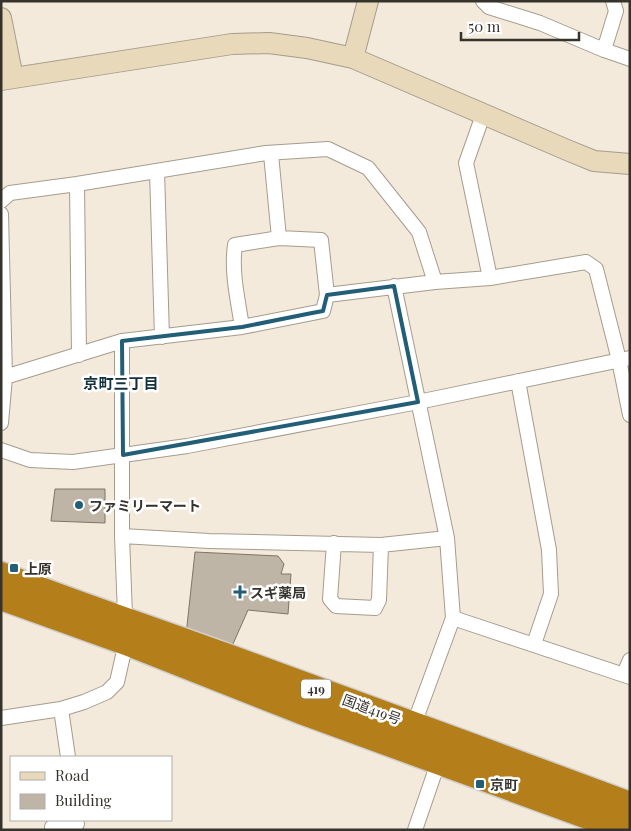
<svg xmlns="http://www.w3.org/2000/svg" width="631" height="831" viewBox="0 0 631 831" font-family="'Playfair Display','Noto Sans JP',serif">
<rect width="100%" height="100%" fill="#f4eadb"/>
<path fill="#beb5a7" stroke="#7e7568" d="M55,489H105V523L51,521Z
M195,552L278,556L284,564L281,574H291L288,614L248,610L233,644L199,643L186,635Z"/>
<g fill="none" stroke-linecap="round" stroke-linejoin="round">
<g stroke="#a59c8e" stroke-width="16">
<path id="street" d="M483,1L489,7L540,23L604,50L630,59
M604,50L616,11L613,1
M483,115L466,163L490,278
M271,154L279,238
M157,171L162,337
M77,184L79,355
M1,201L10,193L77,184L266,153L328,149L368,168L419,232L435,282
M1,214L5,377L1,423
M394,286L447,538L453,618L414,724
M327,295L435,282L490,278L586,262L596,269L619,360L630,415
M5,377L122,341L242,327L323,311L327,295L321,240L279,238L235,245C231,272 238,300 242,327
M518,381L549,550L551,594L534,644
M1,450L30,460L73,462L187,446L418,402L630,358
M122,536L209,541L381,545L447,538
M334,543L330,599L336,606L375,608L379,600L381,545
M453,618L630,677
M624,674L630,660
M61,709L68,757
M1,718L61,709L84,702L107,692L117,682L126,642L122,536V341
M52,827L77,824
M415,830L439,760"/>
</g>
<g stroke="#a59c8e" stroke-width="22">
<path id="secondary" d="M1,18L13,78
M353,58L368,1
M1,80L232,44L269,43L307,48L353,58L567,150L594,161L630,164"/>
</g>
<g stroke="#cfcecc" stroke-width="29">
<path id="highway" d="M1,575C75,604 151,629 225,656C361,705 495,755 630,805
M1,597L126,642L301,711L626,830"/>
</g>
<use href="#street" stroke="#fff" stroke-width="14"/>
<use href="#secondary" stroke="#e8d9bb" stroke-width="20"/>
<use href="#highway" stroke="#b47f1b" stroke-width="26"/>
</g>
<path fill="none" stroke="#225e76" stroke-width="4" stroke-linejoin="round" d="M394,286L418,402L123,455L122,341L242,327L312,313L323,311L327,295Z"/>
<g fill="#225e76" stroke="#fff" stroke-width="2">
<circle cx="79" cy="505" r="5"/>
<rect x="9" y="563" width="10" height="10" rx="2.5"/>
<path d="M237.5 584.5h5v5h5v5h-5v5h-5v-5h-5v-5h5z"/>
<rect x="475" y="779" width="10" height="10" rx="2.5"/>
</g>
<g text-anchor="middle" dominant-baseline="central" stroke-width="5" stroke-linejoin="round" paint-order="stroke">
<rect fill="#fff" stroke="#72706b" stroke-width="1" x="301" y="679.5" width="30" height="19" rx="4"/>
<g font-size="12" font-weight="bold" fill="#36322c">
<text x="316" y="689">419</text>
</g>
<g font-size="14" font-weight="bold" fill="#36322c" stroke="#fff" text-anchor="start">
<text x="89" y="505">ファミリーマート</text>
<text x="24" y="568">上原</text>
<text x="250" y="592">スギ薬局</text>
<text x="490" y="784">京町</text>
</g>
<g font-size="14" fill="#36322c" stroke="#fff">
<text transform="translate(372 709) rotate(20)">国道419号</text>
</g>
<g font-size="15" font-weight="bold" fill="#14303c" stroke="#fff">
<text x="121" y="383">京町三丁目</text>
</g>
</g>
<rect width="631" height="831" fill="none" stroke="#36322c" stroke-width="5"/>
<rect x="10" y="756" width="162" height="65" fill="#ffffff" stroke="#afadab"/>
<rect x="20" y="772" width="25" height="8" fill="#e8d9bb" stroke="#afadab"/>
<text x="55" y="781" font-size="15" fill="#36322c">Road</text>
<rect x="20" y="794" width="25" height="15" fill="#beb5a7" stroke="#afadab"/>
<text x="55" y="806" font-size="15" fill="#36322c">Building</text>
<path d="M461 32v8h118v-8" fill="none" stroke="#36322c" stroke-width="2.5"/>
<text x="468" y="32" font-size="15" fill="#36322c" stroke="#ffffff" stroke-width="4" paint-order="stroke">50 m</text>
</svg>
